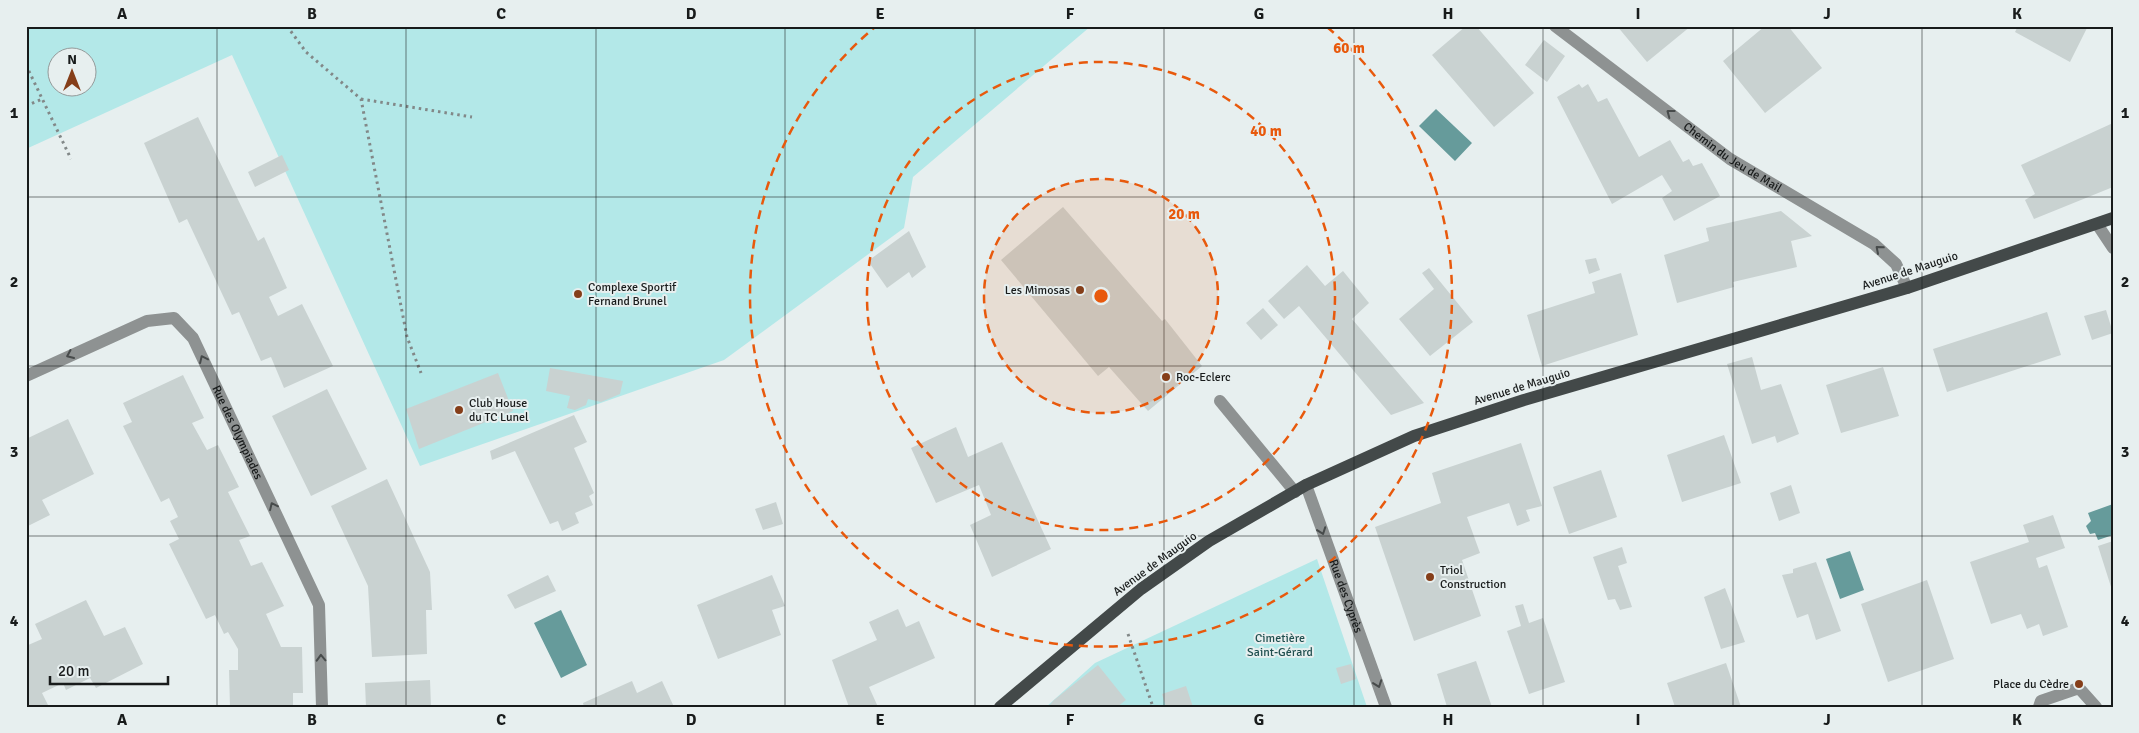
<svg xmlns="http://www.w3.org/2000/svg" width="2139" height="733" viewBox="0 0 2139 733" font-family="Signika,sans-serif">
<rect width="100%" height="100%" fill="#e7efef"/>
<path fill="#b3e8e8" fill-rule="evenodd" d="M26,26H1091L913,177L904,228L724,360L420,466L232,55L26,149ZM58,58H88V88H58Z
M1317,559L1367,707H1046L1095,663Z"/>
<path fill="#669b9b" d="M1436,109L1472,143L1455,161L1419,126Z
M2113,504V535L2098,540L2095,533L2090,534L2086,526L2091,521L2088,513Z
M1850,551L1864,590L1840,599L1826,559Z
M561,610L587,665L561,678L534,623Z"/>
<path fill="#c9d2d1" d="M1466,26H1476L1534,93L1494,127L1432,55Z
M1617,26H1691L1647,62Z
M1765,26H1788L1822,68L1765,113L1723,61Z
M2018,26H2088L2070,62L2015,32Z
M1544,40L1565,56L1547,82L1525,65Z
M1579,84L1582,88L1588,84L1598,102L1607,98L1639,157L1670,140L1683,162L1689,159L1693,166L1702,163L1720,196L1674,221L1662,198L1672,191L1662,175L1612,204L1557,97Z
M198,117L258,241L264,237L287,288L269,297L278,316L302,304L333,366L284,388L271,357L261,361L239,312L232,315L187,219L179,223L144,143Z
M2113,123V187L2034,219L2025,200L2035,194L2021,165Z
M282,155L289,170L255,187L248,172Z
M1063,207L1162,321L1165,319L1202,366L1148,411L1109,367L1098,376L1001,260Z
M1781,211L1812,236L1791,241L1797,267L1733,282L1734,287L1677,303L1664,255L1709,241L1706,228Z
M909,231L926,267L912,278L909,272L887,288L868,261Z
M1596,258L1600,270L1589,274L1585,260Z
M1307,265L1325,286L1343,271L1369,303L1352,319L1424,403L1391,415L1299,306L1284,319L1268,301Z
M1429,268L1473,322L1430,356L1399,319L1434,289L1422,273Z
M1621,273L1638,335L1542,366L1527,315L1595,293L1592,282Z
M1263,308L1278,325L1261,340L1246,323Z
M2106,310L2113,333L2092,340L2084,316Z
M2047,312L2061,355L1947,392L1933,349Z
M1752,357L1761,390L1781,384L1799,434L1777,443L1775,436L1752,444L1727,364Z
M1883,367L1899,416L1841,433L1826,385Z
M550,368L623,381L620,394L601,402L588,399L586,405L575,410L567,408L570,396L546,391Z
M498,373L513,411L419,449L406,409Z
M183,375L204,418L192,423L207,450L218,445L239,487L228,492L250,536L239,540L251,566L262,562L284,606L266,614L281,647H302L303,693H293V707H230L229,670H238V649L228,632L224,634L215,615L206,619L169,544L179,539L170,521L178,517L169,498L161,502L123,426L132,422L123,403Z
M327,389L367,469L311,496L272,416Z
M574,415L587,442L574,448L594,493L589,496L593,505L575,513L579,523L562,531L558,521L550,524L515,451L492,460L490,451Z
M68,419L94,474L42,500L50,515L26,527V439Z
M956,427L968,457L1002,442L1051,549L992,577L970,525L991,515L979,485L936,503L911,448Z
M1724,435L1741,483L1682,502L1667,455Z
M1521,443L1542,506L1526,510L1530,521L1517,526L1509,503L1467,517L1480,553L1462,560L1481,616L1414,641L1375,527L1441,503L1432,473Z
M1601,470L1617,517L1569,534L1553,487Z
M387,479L430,572L432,610H426L427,654L372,657L368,586L331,506Z
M1791,485L1800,513L1779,521L1770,493Z
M776,502L783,524L763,530L755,509Z
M2053,515L2065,548L2036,558L2039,568L2047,565L2068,627L2043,636L2039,624L2027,629L2021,614L1991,624L1970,562L2029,542L2023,525Z
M2113,541V589L2112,590L2098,546Z
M1622,547L1627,563L1618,566L1632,607L1620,610L1615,599L1608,600L1593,557Z
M1816,562L1841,631L1816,640L1808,614L1797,618L1782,575L1793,573V569Z
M548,575L556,591L515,609L507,595Z
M772,575L785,606L772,610L781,635L718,659L697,605Z
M1927,580L1954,659L1888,682L1861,604Z
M1725,588L1745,642L1721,649L1704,597Z
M86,600L104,636L125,627L143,664L96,688L90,678L66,690L63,683L42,693L49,707H26V646L42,639L35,624Z
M1523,604L1529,623L1543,618L1565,682L1529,694L1507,631L1521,626L1515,606Z
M898,609L906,627L919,621L935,658L869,687L878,707H849L832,660L877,640L869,622Z
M1476,661L1492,707H1447L1437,674Z
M1726,663L1741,707H1675L1667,683Z
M1351,664L1356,679L1341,684L1336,668Z
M1098,665L1126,700L1117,707H1048L1054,700Z
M430,680L431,707H366L365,683Z
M632,681L637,693L662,681L674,707H584L583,703Z
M1186,686L1193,707H1166L1162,694Z"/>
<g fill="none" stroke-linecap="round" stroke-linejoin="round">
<path stroke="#828888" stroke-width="3" stroke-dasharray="2.5 4" stroke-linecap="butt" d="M287,26L306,52L361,99L407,337L421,373
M26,65L71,159
M361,99L472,117
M26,106L42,99
M1128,634L1153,707"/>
<g stroke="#8e9292" stroke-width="12">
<path id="s1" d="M1555,26L1730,159L1874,244L1896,264L1907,288"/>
<path d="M2097,224L2113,248"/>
<path id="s2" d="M26,376L147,321L174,318L193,338L319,605L322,707"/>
<path d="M1220,401L1295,492"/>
<path id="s3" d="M1306,485L1386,707"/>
<path d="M2039,707L2041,701L2079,688L2096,707"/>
</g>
<path stroke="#434949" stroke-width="12" d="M1000,707L1141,589L1209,541L1306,485L1414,436L1524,400L1907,288L2113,218"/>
</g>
<defs><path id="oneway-chevron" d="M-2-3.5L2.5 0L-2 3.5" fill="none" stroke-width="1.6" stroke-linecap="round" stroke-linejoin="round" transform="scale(1.25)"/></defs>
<g stroke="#474b4b">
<use href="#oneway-chevron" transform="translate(1670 113) rotate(-143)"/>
<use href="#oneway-chevron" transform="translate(1879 249) rotate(-139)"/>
<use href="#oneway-chevron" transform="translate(70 355) rotate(156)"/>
<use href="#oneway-chevron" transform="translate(203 359) rotate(-115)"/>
<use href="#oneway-chevron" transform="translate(273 506) rotate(-115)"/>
<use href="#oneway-chevron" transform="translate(1322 531) rotate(70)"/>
<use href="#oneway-chevron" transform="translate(321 658) rotate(-92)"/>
<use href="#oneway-chevron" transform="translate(1378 684) rotate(70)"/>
</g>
<path fill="none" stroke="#181b1b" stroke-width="1" stroke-opacity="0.55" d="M217,26V707M406,26V707M596,26V707M785,26V707M975,26V707M1164,26V707M1354,26V707M1543,26V707M1733,26V707M1922,26V707M26,197H2113M26,366H2113M26,536H2113"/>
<circle cx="1101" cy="296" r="117" fill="#e8590c" fill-opacity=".12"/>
<g fill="none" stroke="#e8590c" stroke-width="2.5" stroke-dasharray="9 6">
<circle cx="1101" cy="296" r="117"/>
<circle cx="1101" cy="296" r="234"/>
<path d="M1327 27A351 351 0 1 1 875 27"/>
</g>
<g fill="#853e19" stroke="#e7efef" stroke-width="2">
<circle cx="1080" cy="290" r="5"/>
<circle cx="578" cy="294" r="5"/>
<circle cx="1166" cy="377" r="5"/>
<circle cx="459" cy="410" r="5"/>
<circle cx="1430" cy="577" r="5"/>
<circle cx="2079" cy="684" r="5"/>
</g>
<g text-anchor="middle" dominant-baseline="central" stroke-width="4" stroke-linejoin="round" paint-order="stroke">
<g font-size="12" fill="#181b1b" stroke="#e7efef">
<text stroke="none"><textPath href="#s1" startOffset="221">Chemin du Jeu de Mail</textPath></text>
<text transform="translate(1910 271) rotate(-18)">Avenue de Mauguio</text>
<text transform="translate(1522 387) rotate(-17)">Avenue de Mauguio</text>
<text stroke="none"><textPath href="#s2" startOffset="292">Rue des Olympiades</textPath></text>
<text transform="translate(1155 564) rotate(-36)">Avenue de Mauguio</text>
<text stroke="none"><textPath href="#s3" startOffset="118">Rue des Cyprès</textPath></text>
</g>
<g font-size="12" fill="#181b1b" stroke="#e7efef" text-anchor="start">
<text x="588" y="287">Complexe Sportif<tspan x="588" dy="14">Fernand Brunel</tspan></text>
<text x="1070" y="290" text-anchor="end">Les Mimosas</text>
<text x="1176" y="377">Roc-Eclerc</text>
<text x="469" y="403">Club House<tspan x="469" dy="14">du TC Lunel</tspan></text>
<text x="1440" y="570">Triol<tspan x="1440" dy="14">Construction</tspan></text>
<text x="2069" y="684" text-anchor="end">Place du Cèdre</text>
</g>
<g font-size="12" fill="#1f4f4f" stroke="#e7efef">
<text x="1280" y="638">Cimetière<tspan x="1280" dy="14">Saint-Gérard</tspan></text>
</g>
</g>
<circle cx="1101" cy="296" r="8" fill="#e8590c" stroke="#e7efef" stroke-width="2.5"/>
<g font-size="15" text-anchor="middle" font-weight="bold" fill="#e8590c" stroke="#e7efef" stroke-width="4" stroke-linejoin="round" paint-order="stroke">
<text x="1349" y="53">60 m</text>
<text x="1266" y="136">40 m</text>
<text x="1184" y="219">20 m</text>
</g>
<rect width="2139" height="733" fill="none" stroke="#e7efef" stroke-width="55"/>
<g transform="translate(72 72)"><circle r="24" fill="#e7efef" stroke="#949a9a"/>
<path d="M0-4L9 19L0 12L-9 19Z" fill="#853e19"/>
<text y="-8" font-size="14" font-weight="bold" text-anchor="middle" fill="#181b1b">N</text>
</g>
<path d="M50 676v8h118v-8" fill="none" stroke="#181b1b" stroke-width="2.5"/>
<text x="58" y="676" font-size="15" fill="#181b1b" stroke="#e7efef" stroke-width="4" paint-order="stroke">20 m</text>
<rect x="28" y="28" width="2084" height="678" fill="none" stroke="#181b1b" stroke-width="2"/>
<g font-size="16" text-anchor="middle" font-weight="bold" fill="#181b1b">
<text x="122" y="19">A</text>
<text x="312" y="19">B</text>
<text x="501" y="19">C</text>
<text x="691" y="19">D</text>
<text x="880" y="19">E</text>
<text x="1070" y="19">F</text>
<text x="1259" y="19">G</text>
<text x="1448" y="19">H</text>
<text x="1638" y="19">I</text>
<text x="1827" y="19">J</text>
<text x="2017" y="19">K</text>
<text x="14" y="118">1</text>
<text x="2125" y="118">1</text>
<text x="14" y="287">2</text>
<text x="2125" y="287">2</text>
<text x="14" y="457">3</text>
<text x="2125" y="457">3</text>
<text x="14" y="626">4</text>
<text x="2125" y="626">4</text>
<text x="122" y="725">A</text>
<text x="312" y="725">B</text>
<text x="501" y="725">C</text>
<text x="691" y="725">D</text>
<text x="880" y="725">E</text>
<text x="1070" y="725">F</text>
<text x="1259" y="725">G</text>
<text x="1448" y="725">H</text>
<text x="1638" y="725">I</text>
<text x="1827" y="725">J</text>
<text x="2017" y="725">K</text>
</g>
</svg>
